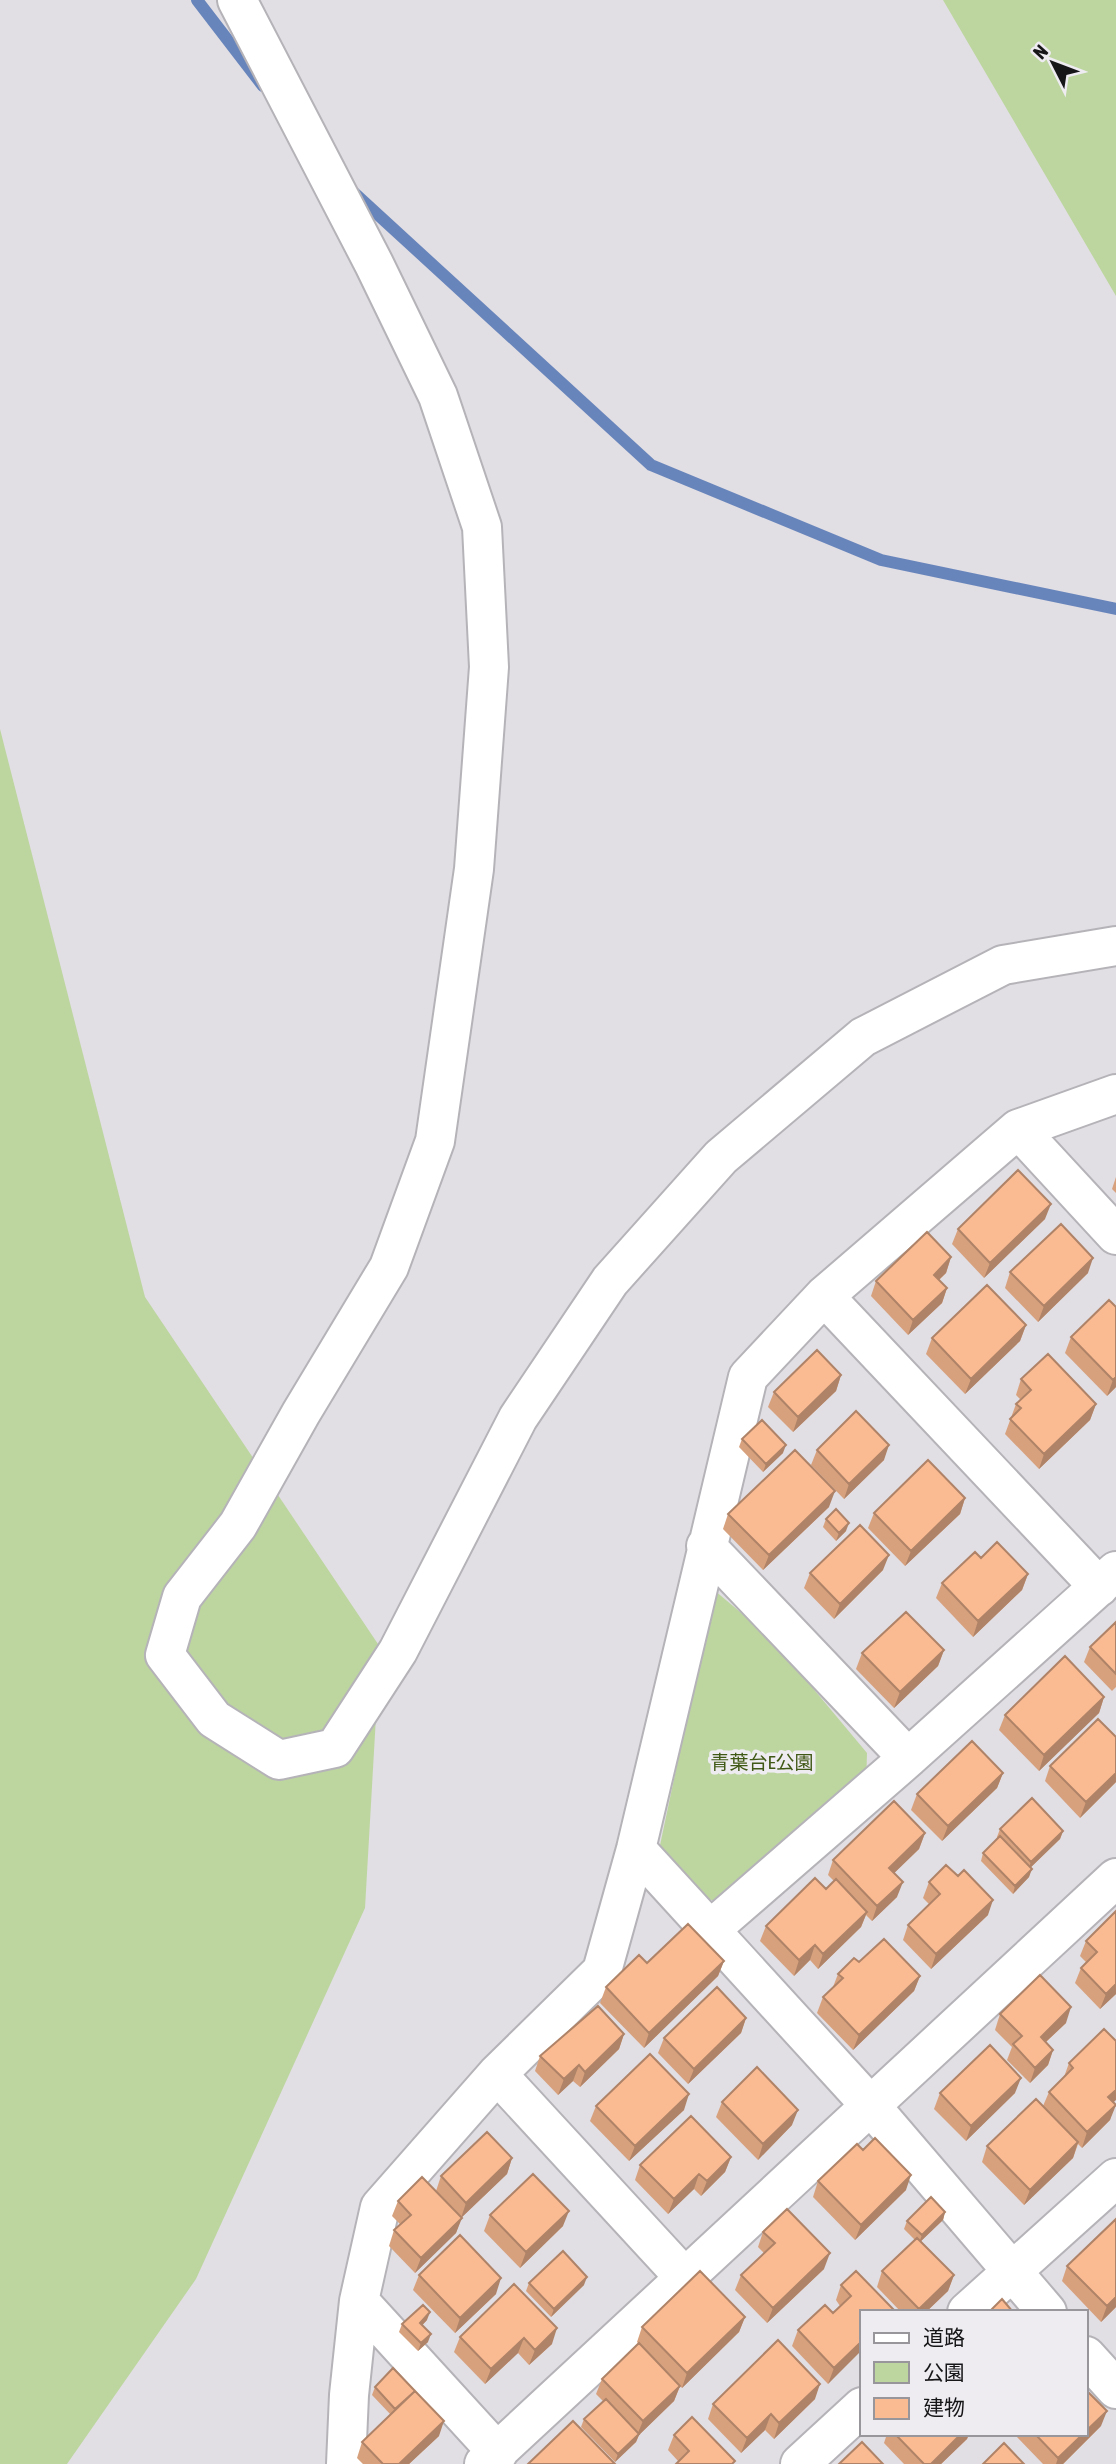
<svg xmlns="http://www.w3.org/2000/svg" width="1116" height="2464" viewBox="0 0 1116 2464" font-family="'Asap Condensed','Noto Sans JP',sans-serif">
<rect width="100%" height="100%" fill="#e1dee4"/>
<path fill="#bdd69f" d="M943,0H1116V296Z
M0,729L145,1297L380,1647L365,1908L196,2279L67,2464H0Z
M714,1590L771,1638L867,1753L866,1787L724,1903L699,1897L659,1850Z"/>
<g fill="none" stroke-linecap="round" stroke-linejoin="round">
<path stroke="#6885bb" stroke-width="12" d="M197,0L263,86
M351,190L651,465L881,560L1116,609"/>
<g stroke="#b5b3b8" stroke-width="42">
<path id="minor" d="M237,0L374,264L438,396L482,527L489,667L474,869L435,1141L389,1267L301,1413L238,1525L182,1597L165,1655L214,1719L279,1760L335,1748L398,1651L518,1418L610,1281L721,1157L863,1037L1003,965L1116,946
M1018,1129L1116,1235
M824,1296L1099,1587
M706,1546L908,1758
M636,1849L870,2105L1047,2312
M710,1930L908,1758L1116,1571
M497,2074L685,2278
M359,2301L380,2207L497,2074L602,1971L636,1849L748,1377L824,1296L1018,1129L1116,1094
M967,2312L1116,2178
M1086,2356L1116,2389
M346,2464L349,2395L359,2301L498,2453
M484,2464L1116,1878
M800,2464L862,2407"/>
</g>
<use href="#minor" stroke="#fff" stroke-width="38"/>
</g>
<path fill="#d7a17e" d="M1116,1177V1193L1112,1189Z
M1045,1219L984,1278L952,1244L958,1229Z
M951,1257L946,1273L939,1280L947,1288L942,1303L908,1335L871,1296L876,1281Z
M1010,1272L1088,1273L1038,1322L1005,1288Z
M1116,1307V1387L1107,1396L1065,1353L1071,1337Z
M1026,1325L1020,1341L965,1394L926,1354L932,1338Z
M841,1375L836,1391L793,1432L768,1407L774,1392Z
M1021,1379L1096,1404L1090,1420L1039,1469L1005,1434L1016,1404L1021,1400L1016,1395Z
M742,1439L783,1453L763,1472L739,1447Z
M817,1450L884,1460L844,1499L811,1465Z
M965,1498L960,1514L905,1566L868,1528L874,1513Z
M829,1507L763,1570L723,1529L728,1514Z
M826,1519L846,1531L836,1541L823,1527Z
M981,1558L1028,1574L1022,1590L973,1637L936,1598L942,1583Z
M883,1570L834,1619L804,1588L810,1573Z
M1116,1622V1687L1112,1691L1084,1662L1090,1647Z
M944,1650L938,1666L894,1708L856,1669L862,1653Z
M1104,1697L1099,1713L1039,1771L999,1730L1005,1715Z
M1116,1737V1782L1080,1818L1045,1781L1050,1766Z
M1003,1773L997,1788L942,1841L911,1810L917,1794Z
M1000,1829L1063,1831L1060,1839L1031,1867L1029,1877L1013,1894L981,1861L983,1853L998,1839L997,1837Z
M925,1833L919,1849L894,1873L897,1897L872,1921L866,1915L861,1927L818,1969L810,1960L794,1976L760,1941L766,1926L826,1889L834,1881L828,1875L833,1860Z
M929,1882L988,1915L931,1969L903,1940L908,1925L929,1904L923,1898Z
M1116,1911V1994L1100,2009L1075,1983L1081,1968L1086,1962L1080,1956L1086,1941Z
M724,1961L718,1976L644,2048L600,2003L606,1987L647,1963Z
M859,1962L920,1976L914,1991L853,2050L817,2013L823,1997L833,1987L838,1974Z
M1000,2014L1066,2023L1046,2042L1053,2050L1048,2065L1030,2083L1007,2060L1012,2047L995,2030Z
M746,2018L741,2033L688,2084L658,2053L664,2038Z
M624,2034L619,2049L580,2087L573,2081L558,2095L535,2071L540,2056Z
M1069,2063L1113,2102L1110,2120L1082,2148L1078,2144L1073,2158L1024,2205L982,2162L987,2146L1043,2106L1049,2092L1064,2077Z
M940,2093H1015L966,2141L934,2109Z
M722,2102L792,2125L758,2160L716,2117Z
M596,2106L684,2110L629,2161L590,2121Z
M863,2150L906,2190L855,2240L813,2197L818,2181Z
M731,2157L725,2172L701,2196L694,2189L668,2214L635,2180L640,2165Z
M512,2158L507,2174L461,2218L456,2233L415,2273L389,2246L394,2230L401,2225L392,2216L398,2201L436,2191L441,2176Z
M945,2212L943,2220L921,2241L954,2275L948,2291L926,2312H901L877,2287L882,2271L915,2240L904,2229L907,2221Z
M490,2215L563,2226L520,2268L484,2231Z
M763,2232L824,2269L767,2323L735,2290L741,2275L764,2253L758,2247Z
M1067,2266L1116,2307L1101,2322L1062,2281Z
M419,2275L496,2294L455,2333L413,2290Z
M529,2283L584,2285L551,2317L526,2291Z
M514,2284L552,2344L529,2365L518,2353L485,2384L454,2352L460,2337Z
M841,2285L893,2312L828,2384L792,2346L798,2330L833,2313L840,2306L836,2300Z
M745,2317L739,2332L682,2388L680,2386L674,2401L639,2435L636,2442L615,2462L581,2427L584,2419L603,2401L596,2394L602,2379L639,2344L637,2342L642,2327Z
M427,2320L422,2325L428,2342L418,2351L399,2332L402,2324Z
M375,2387L439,2436L409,2464H363L357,2458L362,2442L391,2415L372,2395Z
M815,2399L774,2439L765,2430L741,2453L708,2419L713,2404Z
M1101,2426L1063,2464H1043L1016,2436L1017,2434H1086Z
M887,2434H969L967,2439L941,2464H904L884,2443Z
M674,2435L735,2461H678L668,2450Z"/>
<path fill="#af8367" d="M1051,1204L1045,1219L984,1278L990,1263Z
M951,1257L946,1273L928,1290L934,1275Z
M1093,1258L1088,1273L1038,1322L1044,1306Z
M947,1288L942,1303L908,1335L913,1320Z
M1026,1325L1020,1341L965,1394L971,1379Z
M841,1375L836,1391L793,1432L798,1417Z
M1116,1377V1387L1107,1396L1113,1380Z
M1096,1404L1090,1420L1039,1469L1044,1454Z
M786,1445L783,1453L763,1472L766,1464Z
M889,1445L884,1460L844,1499L849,1484Z
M835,1491L829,1507L763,1570L769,1555Z
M965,1498L960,1514L905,1566L911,1551Z
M849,1523L846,1531L836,1541L839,1533Z
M889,1555L883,1570L834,1619L840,1604Z
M1028,1574L1022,1590L973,1637L978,1621Z
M944,1650L938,1666L894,1708L900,1692Z
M1104,1697L1099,1713L1039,1771L1044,1755Z
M1003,1773L997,1788L942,1841L948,1826Z
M1116,1773V1782L1080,1818L1086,1802Z
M1063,1831L1060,1839L1028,1870L1031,1862Z
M925,1833L919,1849L884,1883L889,1868Z
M1032,1869L1029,1877L1013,1894L1015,1886Z
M903,1882L897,1897L872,1921L877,1906Z
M993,1900L988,1915L931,1969L936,1954Z
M867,1912L861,1927L818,1969L823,1954Z
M815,1945L810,1960L794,1976L799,1960Z
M724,1961L718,1976L644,2048L649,2033Z
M920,1976L914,1991L853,2050L859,2035Z
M1116,1984V1994L1100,2009L1106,1994Z
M1071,2007L1066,2023L1035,2052L1041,2037Z
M746,2018L741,2033L688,2084L694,2069Z
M624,2034L619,2049L580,2087L585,2072Z
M1053,2050L1048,2065L1030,2083L1035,2068Z
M579,2065L573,2081L558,2095L564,2079Z
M1021,2078L1015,2093L966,2141L971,2126Z
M1116,2090V2100L1103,2112L1108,2097Z
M689,2094L684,2110L629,2161L635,2146Z
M1116,2105L1110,2120L1082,2148L1087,2132Z
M798,2110L792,2125L758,2160L763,2144Z
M1078,2142L1073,2158L1024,2205L1030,2190Z
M731,2157L725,2172L701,2196L707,2181Z
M512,2158L507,2174L461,2218L466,2203Z
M699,2174L694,2189L668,2214L674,2199Z
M911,2175L906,2190L855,2240L861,2225Z
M569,2211L563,2226L520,2268L526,2252Z
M945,2212L943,2220L919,2243L922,2235Z
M462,2218L456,2233L415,2273L421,2258Z
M830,2253L824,2269L767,2323L773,2308Z
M954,2275L948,2291L926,2312H918L919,2309Z
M587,2277L584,2285L551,2317L554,2309Z
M501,2278L496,2294L455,2333L460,2318Z
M1116,2297V2307L1101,2322L1107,2306Z
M430,2312L427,2320L417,2331L420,2323Z
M745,2317L739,2332L682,2388L687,2373Z
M557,2328L552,2344L529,2365L535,2350Z
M431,2334L428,2342L418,2351L421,2343Z
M524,2338L518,2353L485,2384L491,2369Z
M862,2341V2350L828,2384L834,2368Z
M820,2384L815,2399L774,2439L779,2423Z
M680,2386L674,2401L639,2435L636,2442L615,2462L618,2454L637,2435L643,2421Z
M1107,2411L1101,2426L1063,2464H1056L1058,2458L1083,2434H1086V2431Z
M771,2414L765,2430L741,2453L747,2438Z
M444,2421L439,2436L409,2464H399Z
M961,2434H969L967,2439L941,2464H931Z"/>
<path fill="#fabb93" stroke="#af8367" stroke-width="2" d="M1018,1170L1051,1204L990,1263L958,1229Z
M1061,1224L1093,1258L1044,1306L1010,1272Z
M927,1232L951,1257L934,1275L947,1288L913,1320L876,1281Z
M987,1285L1026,1325L971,1379L932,1338Z
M1109,1300L1116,1307V1377L1113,1380L1071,1337Z
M817,1350L841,1375L798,1417L774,1392Z
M1048,1354L1096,1404L1044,1454L1010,1419L1021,1408L1016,1404L1031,1390L1021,1379Z
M856,1411L889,1445L849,1484L817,1450Z
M762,1420L786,1445L766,1464L742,1439Z
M795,1450L835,1491L769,1555L728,1514Z
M928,1460L965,1498L911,1551L874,1513Z
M836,1509L849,1523L839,1533L826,1519Z
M860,1525L889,1555L840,1604L810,1573Z
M997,1542L1028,1574L978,1621L942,1583L975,1552L981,1558Z
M906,1612L944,1650L900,1692L862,1653Z
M1116,1622V1674L1090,1647Z
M1065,1656L1104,1697L1044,1755L1005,1715Z
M1098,1719L1116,1737V1773L1086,1802L1050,1766Z
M972,1741L1003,1773L948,1826L917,1794Z
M1032,1798L1063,1831L1031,1862L1000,1829Z
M894,1801L925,1833L889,1868L903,1882L877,1906L833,1860Z
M1000,1836L1032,1869L1015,1886L983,1853Z
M946,1865L958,1876L964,1870L993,1900L936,1954L908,1925L940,1894L929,1882Z
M815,1878L826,1889L836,1879L867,1912L823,1954L815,1945L799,1960L766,1926Z
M1116,1911V1984L1106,1994L1081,1968L1097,1952L1086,1941Z
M688,1924L724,1961L649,2033L606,1987L639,1955L647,1963Z
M884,1939L920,1976L859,2035L823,1997L843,1978L838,1974L854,1958L859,1962Z
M1040,1975L1071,2007L1041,2037L1053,2050L1035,2068L1013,2044L1022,2036L1000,2014Z
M717,1987L746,2018L694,2069L664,2038Z
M598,2006L624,2034L585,2072L579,2065L564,2079L540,2056Z
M1104,2029L1116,2041V2090L1108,2097L1116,2105L1087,2132L1049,2092L1073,2068L1069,2063Z
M990,2045L1021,2078L971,2126L940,2093Z
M650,2054L689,2094L635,2146L596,2106Z
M757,2067L798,2110L763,2144L722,2102Z
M1036,2099L1078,2142L1030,2190L987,2146Z
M691,2116L731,2157L707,2181L699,2174L674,2199L640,2165Z
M487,2132L512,2158L466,2203L441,2176Z
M875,2138L911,2175L861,2225L818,2181L857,2144L863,2150Z
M533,2174L569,2211L526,2252L490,2215Z
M422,2177L462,2218L421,2258L394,2230L411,2215L398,2201Z
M931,2197L945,2212L922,2235L907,2221Z
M787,2209L830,2253L773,2308L741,2275L775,2243L763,2232Z
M1116,2219V2297L1107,2306L1067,2266Z
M460,2235L501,2278L460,2318L419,2275Z
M917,2238L954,2275L919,2309L882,2271Z
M563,2251L587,2277L554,2309L529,2283Z
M700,2271L745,2317L687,2373L642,2327Z
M856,2271L894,2310L892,2312H862V2341L834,2368L798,2330L825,2305L833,2313L851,2296L841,2285Z
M514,2284L557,2328L535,2350L524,2338L491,2369L460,2337Z
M1002,2299L1013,2312H989Z
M423,2305L430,2312L420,2323L431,2334L421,2343L402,2324Z
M778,2340L820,2384L779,2423L771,2414L747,2438L713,2404Z
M639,2343L680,2386L643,2421L602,2379Z
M393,2368L415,2391L395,2409L375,2387Z
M1086,2390L1107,2411L1086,2431Z
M415,2391L444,2421L399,2464H383L362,2442Z
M606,2399L639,2434L618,2454L584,2419Z
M692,2417L735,2461L732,2464H676L689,2451L674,2435Z
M573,2421L615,2464H528Z
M895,2434H961L931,2464H924Z
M1035,2434H1083L1058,2458Z
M862,2442L883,2464H839Z
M1004,2443L1024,2464H983Z"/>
<g text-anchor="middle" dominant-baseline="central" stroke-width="7" stroke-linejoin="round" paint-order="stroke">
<g font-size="19" fill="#405816" stroke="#eeecf1">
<text x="762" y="1762">青葉台E公園</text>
</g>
</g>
<rect x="860" y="2310" width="228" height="126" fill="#eeecf1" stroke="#98969a" stroke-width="2"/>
<rect x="874" y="2333" width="35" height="10" fill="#ffffff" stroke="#98969a" stroke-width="2"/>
<text x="923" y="2345" font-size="21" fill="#161517">道路</text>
<rect x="874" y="2362" width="35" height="21" fill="#bdd69f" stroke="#98969a" stroke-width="2"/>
<text x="923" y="2380" font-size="21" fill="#161517">公園</text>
<rect x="874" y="2398" width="35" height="21" fill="#fabb93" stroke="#98969a" stroke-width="2"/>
<text x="923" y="2415" font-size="21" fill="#161517">建物</text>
<g transform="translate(1053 63) rotate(312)" stroke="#eeecf1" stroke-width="5" paint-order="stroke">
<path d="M0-5L12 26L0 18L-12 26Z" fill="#161517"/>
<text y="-10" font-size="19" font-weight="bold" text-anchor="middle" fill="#161517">N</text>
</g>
</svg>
